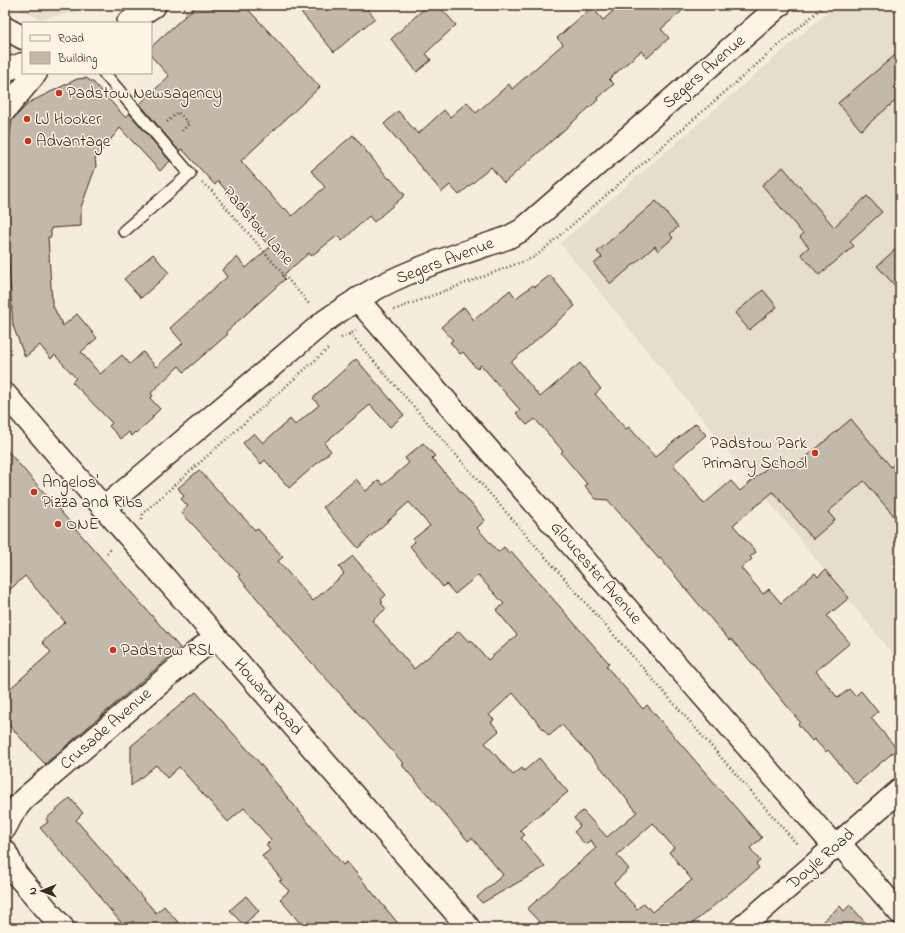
<svg xmlns="http://www.w3.org/2000/svg" width="905" height="933" viewBox="0 0 905 933" font-family="'Indie Flower',sans-serif">
<rect width="100%" height="100%" fill="#f4eddd"/>
<filter id="ink" filterUnits="userSpaceOnUse"><feTurbulence type="fractalNoise" baseFrequency=".025" numOctaves="2"/><feDisplacementMap in="SourceGraphic" scale="8" xChannelSelector="R" yChannelSelector="G"/><feConvolveMatrix kernelMatrix="1 2 1 2 8 2 1 2 1" color-interpolation-filters="sRGB"/></filter>
<g filter="url(#ink)">
<path fill="#e5ddce" d="M12,5H91L74,12L40,19Z
M836,5H900V663L560,243Z"/>
<path fill="#c3b9aa" stroke="#3b2a1e" fill-rule="evenodd" d="M197,5H244L320,87L241,161L283,209L285,208L292,216L325,187L311,171L353,135L389,179L390,178L405,195L374,222L369,216L342,241L337,236L311,256L309,253L282,276L285,279L226,332L228,334L184,372L179,366L151,393L153,396L150,398L160,409L152,417L153,418L136,433L135,432L131,436L129,432L121,439L109,426L112,423L72,382L76,378L55,355L51,359L40,345L25,357L13,326L5,202V169L12,120L30,102L77,79L86,78L94,83L125,117L129,113L170,161L160,171L120,128L95,159L96,166L81,207V226L51,228V237H48L52,304L63,326L77,314L97,338L81,352L100,374L122,355L130,364L143,352L156,367L183,343L170,328L227,277L222,270L237,257L246,268L270,247L253,228L256,225L218,181L215,185L182,149L179,151L140,104L169,76L151,56V47Z
M295,5H364L375,18L334,52Z
M428,5H438L456,25L426,53L431,60L417,72L391,39Z
M620,5H689L661,29L669,38L647,58L641,51L609,79L614,84L598,98L599,99L504,183L491,167L459,195L450,185L442,192L384,124L398,111L418,134L444,110L450,117L467,102L476,113L509,84L512,89L563,44L557,38L592,7L603,20Z
M900,51V97L861,130L838,103Z
M783,167L834,227L867,196L882,212L850,241L854,246L819,275L801,254L809,247L800,237L803,234L762,185Z
M656,201L678,227L670,234L673,238L658,251L655,246L611,284L594,264L602,257L597,252Z
M900,245V291L877,266Z
M153,254L169,273L141,298L124,279Z
M550,275L575,306L511,362L540,397L580,363L601,389L595,394L626,429L629,427L655,457L696,423L706,435L673,464L704,504L731,481L740,491L781,456L792,469L851,419L891,467L900,459V523L864,481L828,512L835,520L813,539L773,492L733,525L756,552L750,557L752,559L741,568L763,594L769,589L781,603L815,573L818,577L825,570L849,598L827,616L850,643L816,671L838,698L849,689L855,696L861,691L878,712L871,718L897,749L856,784L828,750L826,752L814,739L812,741L798,724L800,722L752,663L731,639L730,641L717,626L660,558L659,559L608,500L596,499L585,486L587,484L577,472L561,453L563,451L535,419L527,425L516,413L520,410L481,365L477,369L463,352L460,354L450,342L453,340L441,327L464,307L474,320L510,290L516,298L533,285L535,287Z
M763,290L777,307L749,330L735,313Z
M356,359L404,415L390,427L370,405L324,443L331,451L289,488L265,460L261,464L243,443L254,433L263,443L290,419L295,425L319,405L313,398Z
M423,443L435,456L432,458L485,520L477,528L498,552L504,547L509,553L511,551L609,663L606,666L643,709L647,705L762,838L750,848L760,861L756,864L759,868L687,928H545L527,909L596,848L591,840L585,844L574,832L580,826L574,818L583,811L607,837L637,812L603,770L562,725L549,736L513,693L489,715L494,720L491,722L499,731L485,743L513,775L522,768L524,771L539,758L568,792L520,830L525,835L521,838L545,867L482,903L477,897L503,875L472,838L468,841L441,810L402,765L404,764L303,653L238,576L240,575L181,512L188,506L181,499L184,496L178,488L199,470L255,530L257,528L283,557L278,561L313,601L344,574L339,567L353,556L386,595L381,600L383,602L381,603L386,609L372,620L414,669L459,631L469,642L471,640L488,660L517,635L496,610L504,604L478,575L455,594L446,584L443,587L410,546L415,542L413,539L430,526L409,502L358,548L323,507L356,479L366,491L379,480L383,485L409,463L405,458ZM653,823L674,848L669,852L692,880L652,912L644,903L637,909L614,883L629,869L617,855Z
M5,448L180,648L45,764L5,721V693L51,652L42,642L65,622L25,576L5,594Z
M196,692L257,760L343,865L347,862L402,928H304L280,899L289,891L279,881L282,880L262,856L270,850L266,845L271,840L244,808L228,822L179,767L167,778L156,765L131,786V746Z
M70,798L83,813L76,820L156,913L164,906L183,928H138L133,921L125,927L100,898L101,897L40,828L48,822L46,819Z
M246,896L259,911L243,925L230,910Z
M850,905L870,928H815L840,906L844,911Z"/>
<g fill="none" stroke-linecap="round" stroke-linejoin="round">
<g stroke="#3b2a1e" stroke-width="14">
<path id="service" d="M104,73L190,174L124,231"/>
</g>
<g stroke="#3b2a1e" stroke-width="25">
<path id="minor" d="M357,299L835,847
M104,508L325,321C342,309 360,297 379,287C419,266 464,253 507,238L522,230L780,5
M5,828L14,811L24,799L194,654L216,637
M839,843L900,913
M5,851L16,874L63,928"/>
</g>
<g stroke="#3b2a1e" stroke-width="25">
<path id="tertiary" d="M128,23L155,5
M5,70L23,64
M5,110L36,73
M5,394L469,928
M741,928L900,790"/>
</g>
<g stroke="#3b2a1e" stroke-width="25">
<path id="secondary" d="M5,28L23,38"/>
</g>
<path stroke="#3b2a1e" stroke-width="2.5" stroke-dasharray="1 3" stroke-linecap="butt" d="M181,5L187,12
M167,122L178,112L189,124L181,132
M202,183L211,190L310,305
M394,310L535,257L825,5
M350,334L797,844
M341,338L356,331
M142,519L143,513L329,348
M107,553L112,548"/>
<use href="#service" stroke="#fcf5e5" stroke-width="11"/>
<use href="#minor" stroke="#fcf5e5" stroke-width="22"/>
<use href="#tertiary" stroke="#fcf5e5" stroke-width="22"/>
<use href="#secondary" stroke="#fcf5e5" stroke-width="22"/>
</g>
</g>
<g fill="#c8321e" stroke="#fcf5e5" stroke-width="1.5">
<circle cx="59" cy="93" r="4"/>
<circle cx="27" cy="119" r="4"/>
<circle cx="28" cy="141" r="4"/>
<circle cx="815" cy="453" r="4"/>
<circle cx="34" cy="492" r="4"/>
<circle cx="58" cy="524" r="4"/>
<circle cx="113" cy="650" r="4"/>
</g>
<g text-anchor="middle" dominant-baseline="central" stroke-width="3" stroke-linejoin="round" paint-order="stroke">
<g font-size="17" fill="#3b2a1e" stroke="#fcf5e5">
<text transform="translate(704 72) rotate(-41)">Segers Avenue</text>
<text transform="translate(258 226) rotate(49)">Padstow Lane</text>
<text transform="translate(445 261) rotate(-21)">Segers Avenue</text>
<text transform="translate(596 573) rotate(49)">Gloucester Avenue</text>
<text transform="translate(268 697) rotate(49)">Howard Road</text>
<text transform="translate(106 729) rotate(-41)">Crusade Avenue</text>
<text transform="translate(821 859) rotate(-41)">Doyle Road</text>
</g>
<g font-size="17" fill="#3b2a1e" stroke="#fcf5e5" text-anchor="start">
<text x="67" y="93">Padstow Newsagency</text>
<text x="35" y="119">LJ Hooker</text>
<text x="36" y="141">Advantage</text>
<text x="807" y="443" text-anchor="end">Padstow Park<tspan x="807" dy="20">Primary School</tspan></text>
<text x="42" y="482">Angelos'<tspan x="42" dy="20">Pizza and Ribs</tspan></text>
<text x="66" y="524">ONE</text>
<text x="121" y="650">Padstow RSL</text>
</g>
</g>
<rect width="905" height="933" fill="none" stroke="#fcf5e5" stroke-width="20"/>
<rect x="10" y="10" width="885" height="913" fill="none" stroke="#3b2a1e" stroke-width="1.5" filter="url(#ink)"/>
<rect x="22" y="22" width="130" height="52" fill="#fcf5e5" stroke="#afa495"/>
<rect x="30" y="35" width="20" height="6" fill="#fcf5e5" stroke="#afa495"/>
<text x="58" y="42" font-size="12" fill="#3b2a1e">Road</text>
<rect x="30" y="52" width="20" height="12" fill="#c3b9aa" stroke="#afa495"/>
<text x="58" y="62" font-size="12" fill="#3b2a1e">Building</text>
<g transform="translate(42 891) rotate(269)" stroke="#fcf5e5" stroke-width="3" paint-order="stroke">
<path d="M0-3L7 15L0 10L-7 15Z" fill="#3b2a1e"/>
<text y="-6" font-size="11" font-weight="bold" text-anchor="middle" fill="#3b2a1e">N</text>
</g>
</svg>
